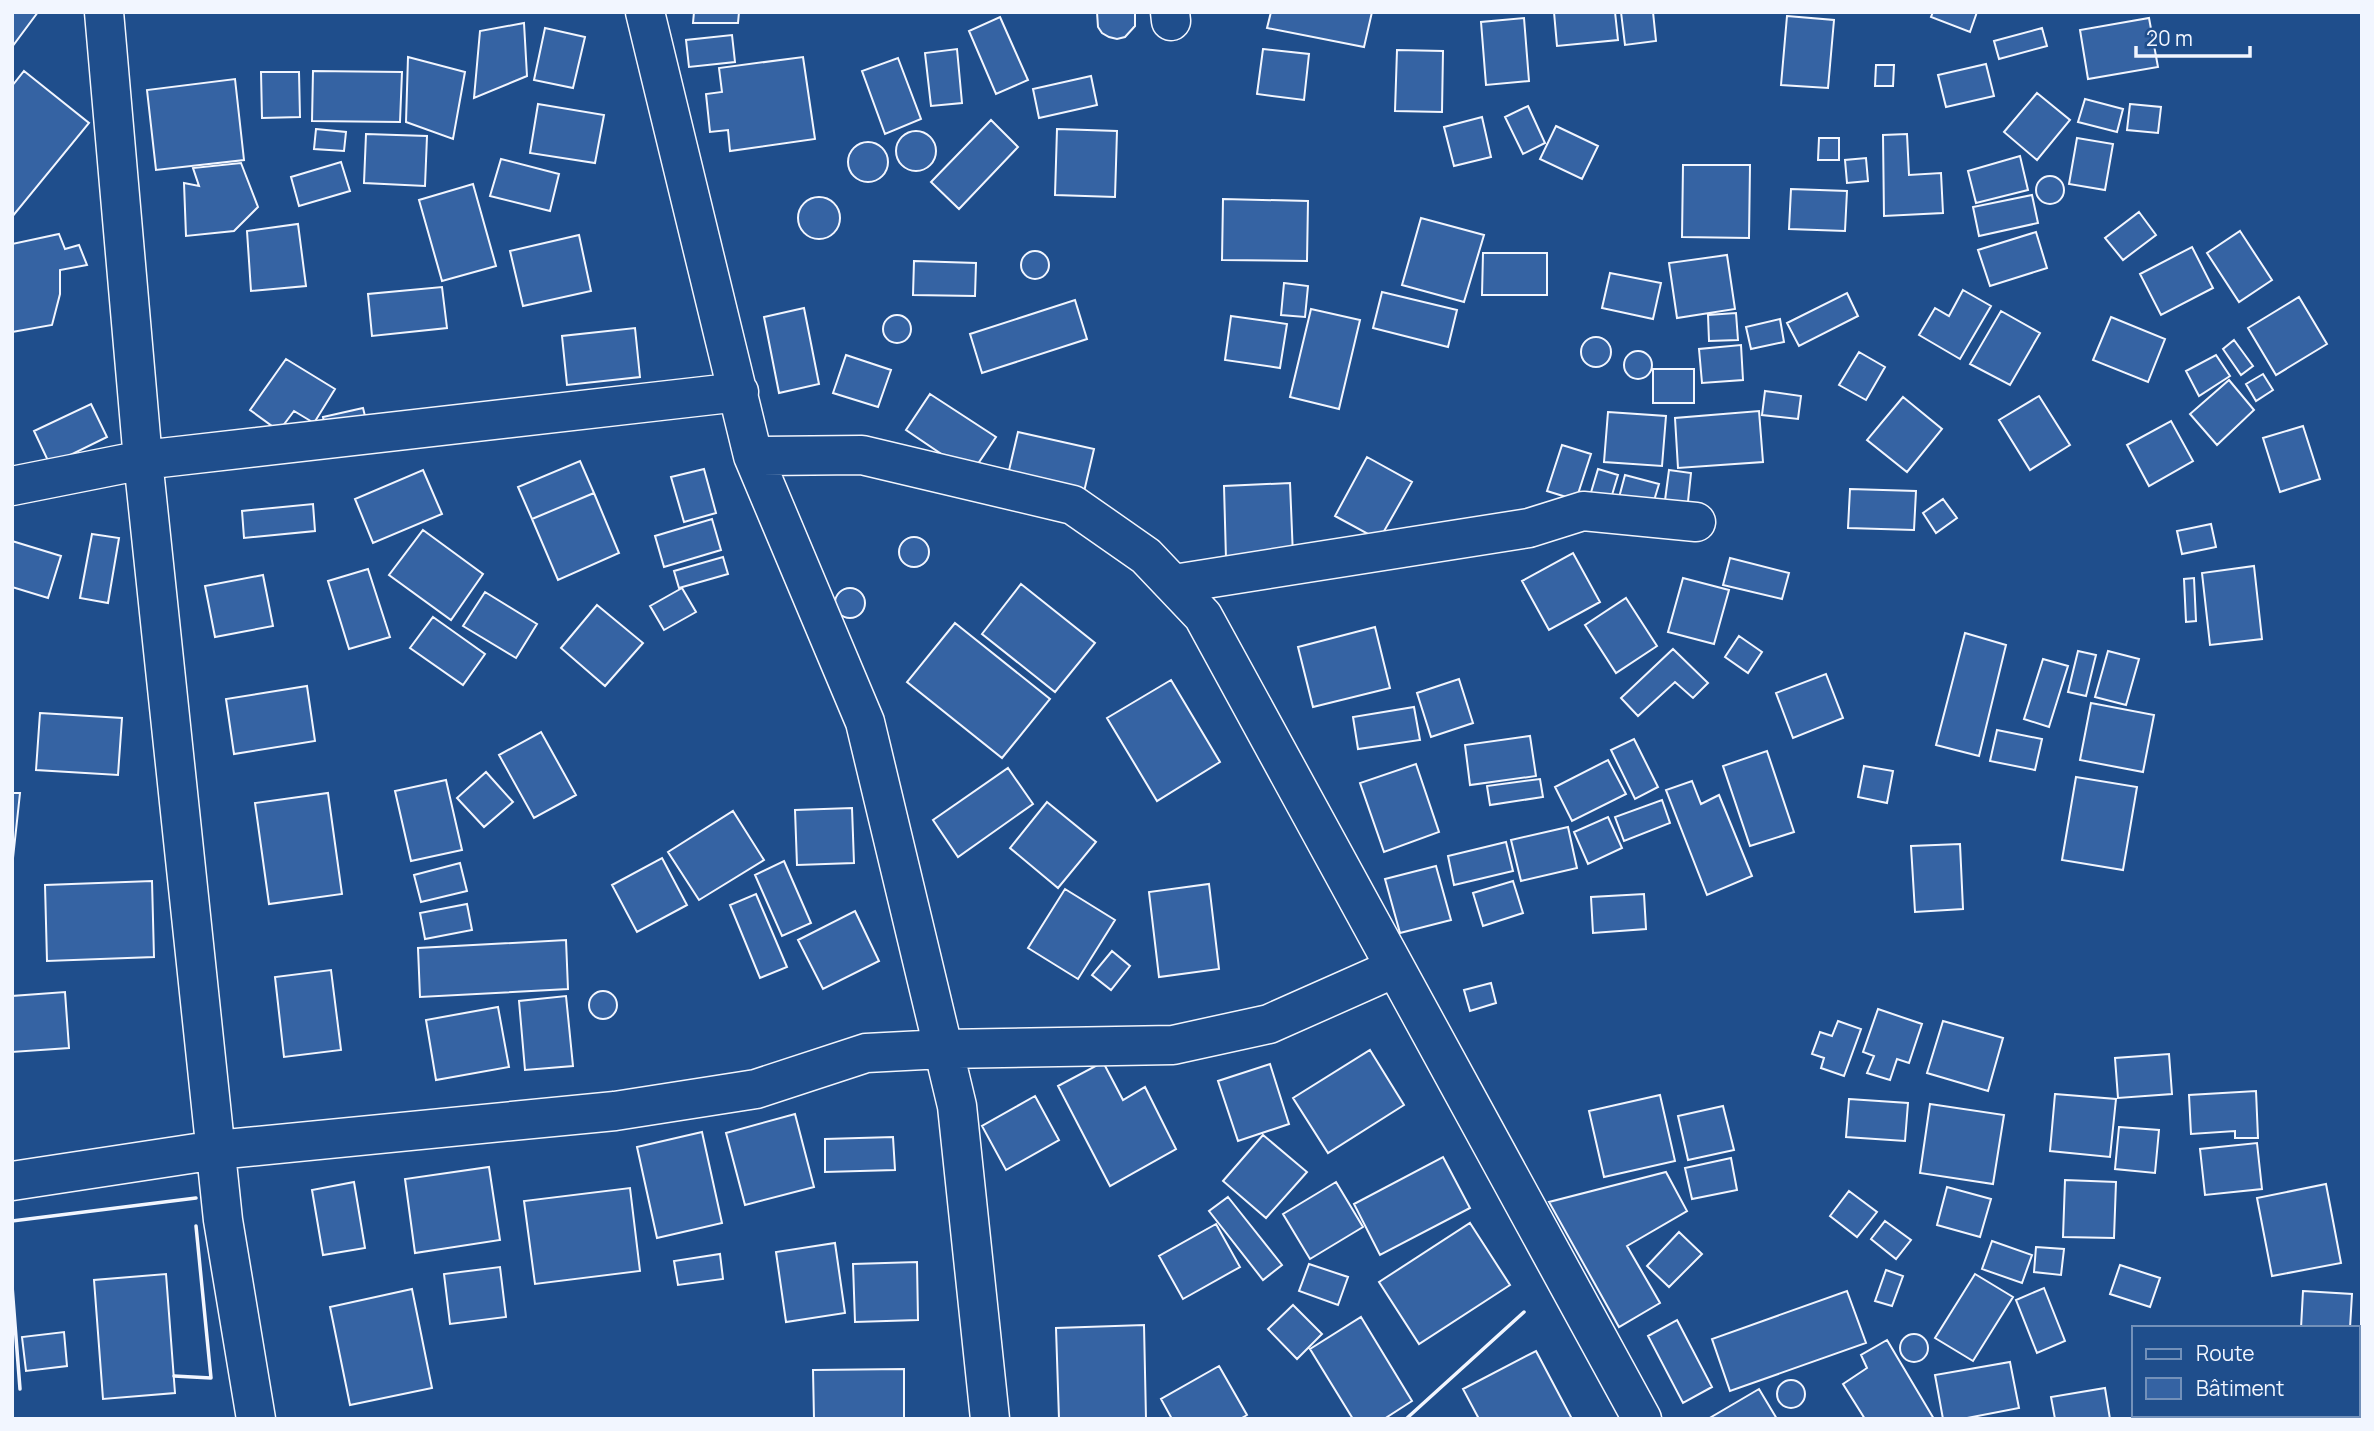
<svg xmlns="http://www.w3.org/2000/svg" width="2374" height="1431" viewBox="0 0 2374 1431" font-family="Manrope,sans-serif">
<rect width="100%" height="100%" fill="#1f4e8c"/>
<path fill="#3563a3" stroke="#f2f6ff" stroke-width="2" d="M12,12H38L12,47Z
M694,12H739L738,23H693Z
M1097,12H1135V26L1125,37L1117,39L1109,37L1102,33L1098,27Z
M1271,12H1372L1364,47L1267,28Z
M1554,12H1615L1618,40L1557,46Z
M1621,12H1653L1656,41L1625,45Z
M1933,12H1977L1970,32L1931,17Z
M1787,16L1834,20L1828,88L1781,85Z
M1000,17L1028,80L996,94L969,31Z
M1524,18L1529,81L1486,85L1481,22Z
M2149,18L2158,67L2088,79L2080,30Z
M524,23L527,76L474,98L480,31Z
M545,28L585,37L573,88L534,80Z
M2042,28L2047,46L1999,59L1994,41Z
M732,35L735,62L689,67L686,40Z
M957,49L962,103L931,106L925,53Z
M1263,49L1309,54L1304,100L1257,94Z
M1397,50L1443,51L1442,112L1395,111Z
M408,57L465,72L453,139L406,122Z
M803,57L815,139L730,151L728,130L710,132L706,94L722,92L719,68Z
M898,58L921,119L885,134L862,71Z
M1986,64L1994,96L1946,107L1938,75Z
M1876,65H1894L1893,86H1875Z
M24,71L89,123L12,217V86Z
M313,71L402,72L400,122L312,121Z
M261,72H299L300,117L262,118Z
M1091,76L1097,105L1039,118L1033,89Z
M235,79L244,160L156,170L147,90Z
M2037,93L2070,120L2037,160L2004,132Z
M2085,99L2123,109L2117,132L2078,122Z
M538,104L604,115L595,163L530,153Z
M2130,104L2161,107L2158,133L2127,130Z
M1528,106L1545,143L1523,154L1505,117Z
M1482,117L1491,157L1454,166L1444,127Z
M991,120L1018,147L959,209L931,182Z
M1556,126L1598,146L1582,179L1540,159Z
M316,129L346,132L344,151L314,149Z
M1057,129L1117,131L1115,197L1055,195Z
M896 151a20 20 0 1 1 40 0a20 20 0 1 1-40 0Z
M366,134L427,136L425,186L364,183Z
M1907,134L1909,175L1941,173L1943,213L1884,216L1883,135Z
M1819,138H1839V160H1818Z
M2077,138L2113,144L2105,190L2069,184Z
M848 162a20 20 0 1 1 40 0a20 20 0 1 1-40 0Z
M2020,156L2028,190L1976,203L1968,171Z
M1866,158L1868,181L1847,183L1845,160Z
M501,159L559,174L550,211L490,196Z
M341,162L350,191L299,206L291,177Z
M241,163L258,207L234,231L186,236L184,183L199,186L193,168Z
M1683,165H1750L1749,238L1682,237Z
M2036 190a14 14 0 1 1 28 0a14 14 0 1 1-28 0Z
M473,184L496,266L442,281L419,200Z
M1791,189L1847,191L1845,231L1789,229Z
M2032,195L2038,223L1979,236L1973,207Z
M798 218a21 21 0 1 1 42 0a21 21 0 1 1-42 0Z
M1223,199L1308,201L1307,261L1222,260Z
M2139,212L2156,235L2123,260L2105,238Z
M1421,218L1484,235L1464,302L1402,285Z
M298,224L306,286L251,291L247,231Z
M2240,231L2272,280L2239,302L2207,253Z
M2036,232L2047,268L1990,286L1978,250Z
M59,234L65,249L79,245L87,265L60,270V294L52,325L12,332V244Z
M579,235L591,291L523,306L510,251Z
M2192,247L2213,288L2161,315L2140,274Z
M1021 265a14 14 0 1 1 28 0a14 14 0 1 1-28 0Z
M1483,253H1547V295H1482Z
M1727,255L1735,309L1677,318L1669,263Z
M914,261L976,263L975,296L913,295Z
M1610,273L1661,283L1653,319L1602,308Z
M1284,283L1308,286L1305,317L1281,315Z
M442,287L447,328L372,336L368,294Z
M1963,290L1991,306L1960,359L1919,335L1935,308L1949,316Z
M1382,292L1457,310L1448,347L1373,328Z
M1847,293L1858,316L1799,346L1787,323Z
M2299,297L2327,344L2276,375L2248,328Z
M1075,300L1087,339L982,373L970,334Z
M804,308L819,384L779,393L764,317Z
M1311,309L1360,320L1339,409L1290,397Z
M2001,311L2040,333L2010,385L1970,364Z
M1736,313L1738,340L1709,341L1708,315Z
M883 329a14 14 0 1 1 28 0a14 14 0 1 1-28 0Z
M1231,316L1287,324L1280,368L1225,360Z
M2111,317L2165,339L2148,382L2093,360Z
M1780,319L1784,342L1751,349L1746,327Z
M635,328L640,377L567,385L562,336Z
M1581 352a15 15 0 1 1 30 0a15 15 0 1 1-30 0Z
M2234,340L2253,366L2241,375L2223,349Z
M1741,345L1743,380L1702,383L1699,349Z
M1624 365a14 14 0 1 1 28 0a14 14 0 1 1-28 0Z
M1859,352L1885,367L1866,400L1839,385Z
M846,355L891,370L878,407L833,393Z
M2216,355L2230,376L2199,396L2186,371Z
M286,359L335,389L314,423L294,411L279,431L250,410Z
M1653,369H1694V403H1653Z
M2263,374L2273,390L2256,401L2246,384Z
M2229,380L2254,410L2217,445L2190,414Z
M1765,391L1801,396L1798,419L1762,415Z
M930,394L996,437L971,474L906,430Z
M2039,396L2070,445L2030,470L1999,420Z
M1903,397L1942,429L1907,472L1867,440Z
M91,404L107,437L50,465L34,431Z
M363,408L368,428L327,436L323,417Z
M1759,411L1763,462L1678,468L1675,418Z
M1608,412L1666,416L1662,466L1604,462Z
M2171,421L2193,461L2149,486L2127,445Z
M2303,426L2320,479L2280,492L2263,438Z
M1018,432L1094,449L1083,496L1007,479Z
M1562,445L1591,454L1576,500L1547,491Z
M1367,457L1412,482L1379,540L1335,516Z
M580,461L594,493L532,519L518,487Z
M704,469L716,513L684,522L671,477Z
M1598,469L1618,475L1609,505L1589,499Z
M423,470L442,514L373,543L355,499Z
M1669,470L1691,473L1687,511L1664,508Z
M1625,475L1659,484L1650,514L1617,505Z
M1290,483L1293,556L1226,559L1224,486Z
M1850,489L1916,491L1914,530L1848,528Z
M594,493L619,553L558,580L532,519Z
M1943,499L1957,518L1936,533L1923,513Z
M313,504L315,531L244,538L242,511Z
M712,519L721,550L664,567L655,536Z
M2211,524L2216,547L2182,554L2177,531Z
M423,530L483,574L451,620L389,575Z
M92,534L119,538L108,603L80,598Z
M899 552a15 15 0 1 1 30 0a15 15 0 1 1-30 0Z
M12,541L61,556L48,598L12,587Z
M1573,553L1600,602L1549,630L1522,581Z
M723,557L728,574L679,588L674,571Z
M1730,558L1789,573L1782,599L1723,585Z
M2254,566L2262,639L2210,645L2202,573Z
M368,569L390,637L349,649L328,581Z
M263,575L273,626L215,637L205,586Z
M1683,578L1729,590L1714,644L1668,632Z
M2194,578L2196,621L2186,622L2184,579Z
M1021,584L1095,643L1055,692L982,634Z
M682,588L696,612L664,630L650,606Z
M835 603a15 15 0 1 1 30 0a15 15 0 1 1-30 0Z
M485,592L537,624L516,658L463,626Z
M1626,598L1657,646L1616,673L1585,625Z
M597,605L643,643L605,686L561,648Z
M433,617L485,654L463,685L410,648Z
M955,623L1050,699L1002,758L907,682Z
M1375,627L1390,688L1313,707L1298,647Z
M1965,633L2006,645L1979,756L1936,745Z
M1739,636L1762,652L1748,673L1725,657Z
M1673,649L1708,683L1693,698L1675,682L1638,716L1621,698Z
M2078,651L2096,655L2086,696L2068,692Z
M2108,651L2139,659L2126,705L2095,697Z
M2043,659L2068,666L2049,727L2024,719Z
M1826,674L1843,718L1793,738L1776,693Z
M1459,679L1473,723L1431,737L1417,693Z
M1171,680L1220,762L1157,801L1107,718Z
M307,686L315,741L234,754L226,699Z
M2091,703L2154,715L2143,772L2080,760Z
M1414,707L1420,740L1358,749L1353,717Z
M40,713L122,718L118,775L36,770Z
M1997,730L2042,739L2035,770L1990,761Z
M541,732L576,795L534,818L499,755Z
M1530,736L1536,776L1470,785L1465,745Z
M1634,739L1658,787L1635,799L1611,750Z
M1767,751L1794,832L1750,846L1723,766Z
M1608,760L1626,794L1572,821L1555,787Z
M1416,764L1439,832L1384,852L1360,783Z
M1864,766L1893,771L1887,803L1858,797Z
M1008,768L1033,804L958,857L933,820Z
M486,772L513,802L484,827L457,798Z
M2076,777L2137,787L2123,870L2062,860Z
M1540,779L1543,797L1490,805L1487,786Z
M446,780L462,850L411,861L395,791Z
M1692,781L1701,804L1719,795L1752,876L1707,895L1666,790Z
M12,793H20L13,858H12Z
M328,793L342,894L269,904L255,803Z
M1662,800L1670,823L1624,841L1615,817Z
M1047,802L1096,842L1058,888L1010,848Z
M852,808L854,863L797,865L795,810Z
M733,811L764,860L699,900L668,852Z
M1608,817L1622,848L1588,864L1574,832Z
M1568,827L1577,868L1521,881L1511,840Z
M1506,842L1513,871L1454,885L1448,856Z
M1960,844L1963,909L1915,912L1911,846Z
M662,858L687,905L637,932L612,885Z
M784,861L811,923L782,936L755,875Z
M460,863L467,891L421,902L414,875Z
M1436,866L1451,920L1400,933L1385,879Z
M152,881L154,957L47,961L45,885Z
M1513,881L1523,913L1483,926L1473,893Z
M1209,884L1219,969L1159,977L1149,892Z
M1065,889L1115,920L1078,979L1028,948Z
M756,894L787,967L760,978L730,905Z
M1644,894L1646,929L1593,933L1591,897Z
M467,904L472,930L425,939L420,913Z
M855,911L879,961L823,989L798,940Z
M566,940L568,989L420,997L418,948Z
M1112,951L1130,966L1111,990L1092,975Z
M331,970L341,1050L284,1057L275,977Z
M1491,983L1496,1003L1470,1011L1464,990Z
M589 1005a14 14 0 1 1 28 0a14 14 0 1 1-28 0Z
M65,992L69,1048L12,1052V996Z
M566,996L573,1066L525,1070L519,1001Z
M498,1007L509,1067L436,1080L426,1020Z
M1878,1009L1922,1024L1909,1063L1897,1059L1890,1080L1867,1073L1874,1056L1863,1052Z
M1838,1021L1861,1029L1844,1076L1821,1068L1824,1058L1812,1054L1820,1032L1832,1036Z
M1943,1021L2003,1038L1988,1091L1927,1073Z
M1370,1050L1404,1105L1328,1153L1293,1098Z
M2169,1054L2172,1094L2118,1098L2115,1058Z
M1103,1062L1123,1100L1145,1087L1176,1149L1110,1186L1058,1086Z
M1270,1064L1289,1124L1238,1141L1218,1081Z
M2256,1091L2258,1138H2235V1131L2191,1134L2189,1095Z
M2055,1094L2116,1099L2110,1157L2050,1151Z
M1660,1095L1675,1161L1604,1177L1589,1111Z
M1035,1096L1059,1140L1006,1170L982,1126Z
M1849,1099L1908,1103L1905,1141L1846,1137Z
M1930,1104L2004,1115L1993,1184L1920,1173Z
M1723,1106L1734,1150L1688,1160L1678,1116Z
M795,1114L814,1187L745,1205L726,1133Z
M2119,1127L2159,1130L2155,1173L2115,1169Z
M702,1132L722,1223L657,1238L637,1147Z
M1263,1135L1307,1172L1266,1218L1223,1181Z
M893,1137L895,1170L825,1172V1139Z
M2257,1143L2262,1189L2205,1195L2200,1149Z
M1443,1157L1470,1208L1380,1255L1354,1204Z
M1731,1158L1737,1190L1692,1199L1685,1168Z
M489,1167L500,1240L415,1253L405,1179Z
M1666,1172L1687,1211L1627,1246L1660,1303L1619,1327L1549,1202Z
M2065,1180L2116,1182L2114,1238L2063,1237Z
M354,1182L365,1248L323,1255L312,1190Z
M1336,1182L1363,1227L1310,1259L1283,1214Z
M2326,1184L2341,1263L2272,1276L2257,1198Z
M1947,1187L1991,1199L1980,1237L1937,1225Z
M630,1188L640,1271L535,1284L524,1201Z
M1849,1191L1877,1212L1857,1237L1830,1216Z
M1228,1197L1282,1265L1263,1280L1209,1211Z
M1885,1221L1911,1240L1896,1259L1871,1239Z
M1470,1223L1510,1285L1419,1344L1379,1282Z
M1216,1224L1240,1267L1183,1299L1159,1256Z
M1679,1232L1702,1254L1669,1287L1647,1266Z
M1992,1241L2032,1255L2022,1283L1982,1269Z
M835,1243L845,1313L786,1322L776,1252Z
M2036,1247L2064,1249L2061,1275L2034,1272Z
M720,1254L723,1279L678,1285L674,1261Z
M917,1262L918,1320L855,1322L853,1264Z
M1309,1264L1348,1277L1338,1305L1299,1291Z
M2120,1265L2160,1278L2150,1307L2110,1294Z
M500,1267L506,1317L450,1324L444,1274Z
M1886,1270L1903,1276L1892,1306L1875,1301Z
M166,1274L175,1393L103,1399L94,1280Z
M1975,1274L2013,1297L1973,1361L1935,1338Z
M2044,1288L2065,1341L2037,1353L2016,1300Z
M412,1289L432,1388L350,1405L330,1307Z
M1847,1291L1866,1343L1730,1391L1712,1339Z
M2303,1291L2352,1294L2350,1328H2301Z
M1293,1305L1322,1334L1297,1359L1268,1329Z
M1361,1317L1412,1401L1384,1419H1353L1310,1349Z
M1677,1320L1712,1387L1683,1403L1648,1336Z
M1144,1325L1146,1419H1059L1056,1328Z
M64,1332L67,1366L26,1371L22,1337Z
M1900 1348a14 14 0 1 1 28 0a14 14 0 1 1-28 0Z
M1887,1340L1934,1419H1865L1843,1384L1867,1368L1861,1355Z
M1536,1351L1572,1419H1479L1463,1389Z
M2010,1362L2019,1408L1962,1419H1943L1935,1375Z
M1219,1366L1247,1415L1240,1419H1172L1161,1399Z
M904,1369V1419H814L813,1370Z
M1777 1394a14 14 0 1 1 28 0a14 14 0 1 1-28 0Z
M2105,1388L2110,1419H2055L2051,1397Z
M1759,1389L1777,1419H1708Z"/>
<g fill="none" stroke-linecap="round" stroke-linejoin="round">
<g stroke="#f2f6ff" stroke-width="41">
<path id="minor" d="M104,12L143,460L223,1220L256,1419
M645,12L753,456L865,722L957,1106L990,1419
M1170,12L1171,21
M753,456L862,455L1073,505L1146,556L1203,616L1642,1419
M12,486L143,460L739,392
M1174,584L1529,528L1583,511L1696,522
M12,1181L216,1150L615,1111L756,1089L866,1053L943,1049L1173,1045L1269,1024L1395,968"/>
</g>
<use href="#minor" stroke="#1f4e8c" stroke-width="38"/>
<path stroke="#f2f6ff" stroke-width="3.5" d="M12,1221L196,1198
M12,1286L20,1389
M174,1376L211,1378L196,1226
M1406,1419L1524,1312"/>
</g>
<rect width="2374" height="1431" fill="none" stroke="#f2f6ff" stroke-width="28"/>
<rect x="2132" y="1326" width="228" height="91" fill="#1f4e8c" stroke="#7391ba" stroke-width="2"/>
<rect x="2146" y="1349" width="35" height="10" fill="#1f4e8c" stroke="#7391ba" stroke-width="2"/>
<text x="2196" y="1361" font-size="21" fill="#f2f6ff">Route</text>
<rect x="2146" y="1378" width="35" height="21" fill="#3563a3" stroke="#7391ba" stroke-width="2"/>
<text x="2196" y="1396" font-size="21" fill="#f2f6ff">Bâtiment</text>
<path d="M2136 46v10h114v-10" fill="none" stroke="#f2f6ff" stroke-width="3.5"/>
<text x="2146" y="46" font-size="21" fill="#f2f6ff" stroke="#1f4e8c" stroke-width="5" paint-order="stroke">20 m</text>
</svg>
